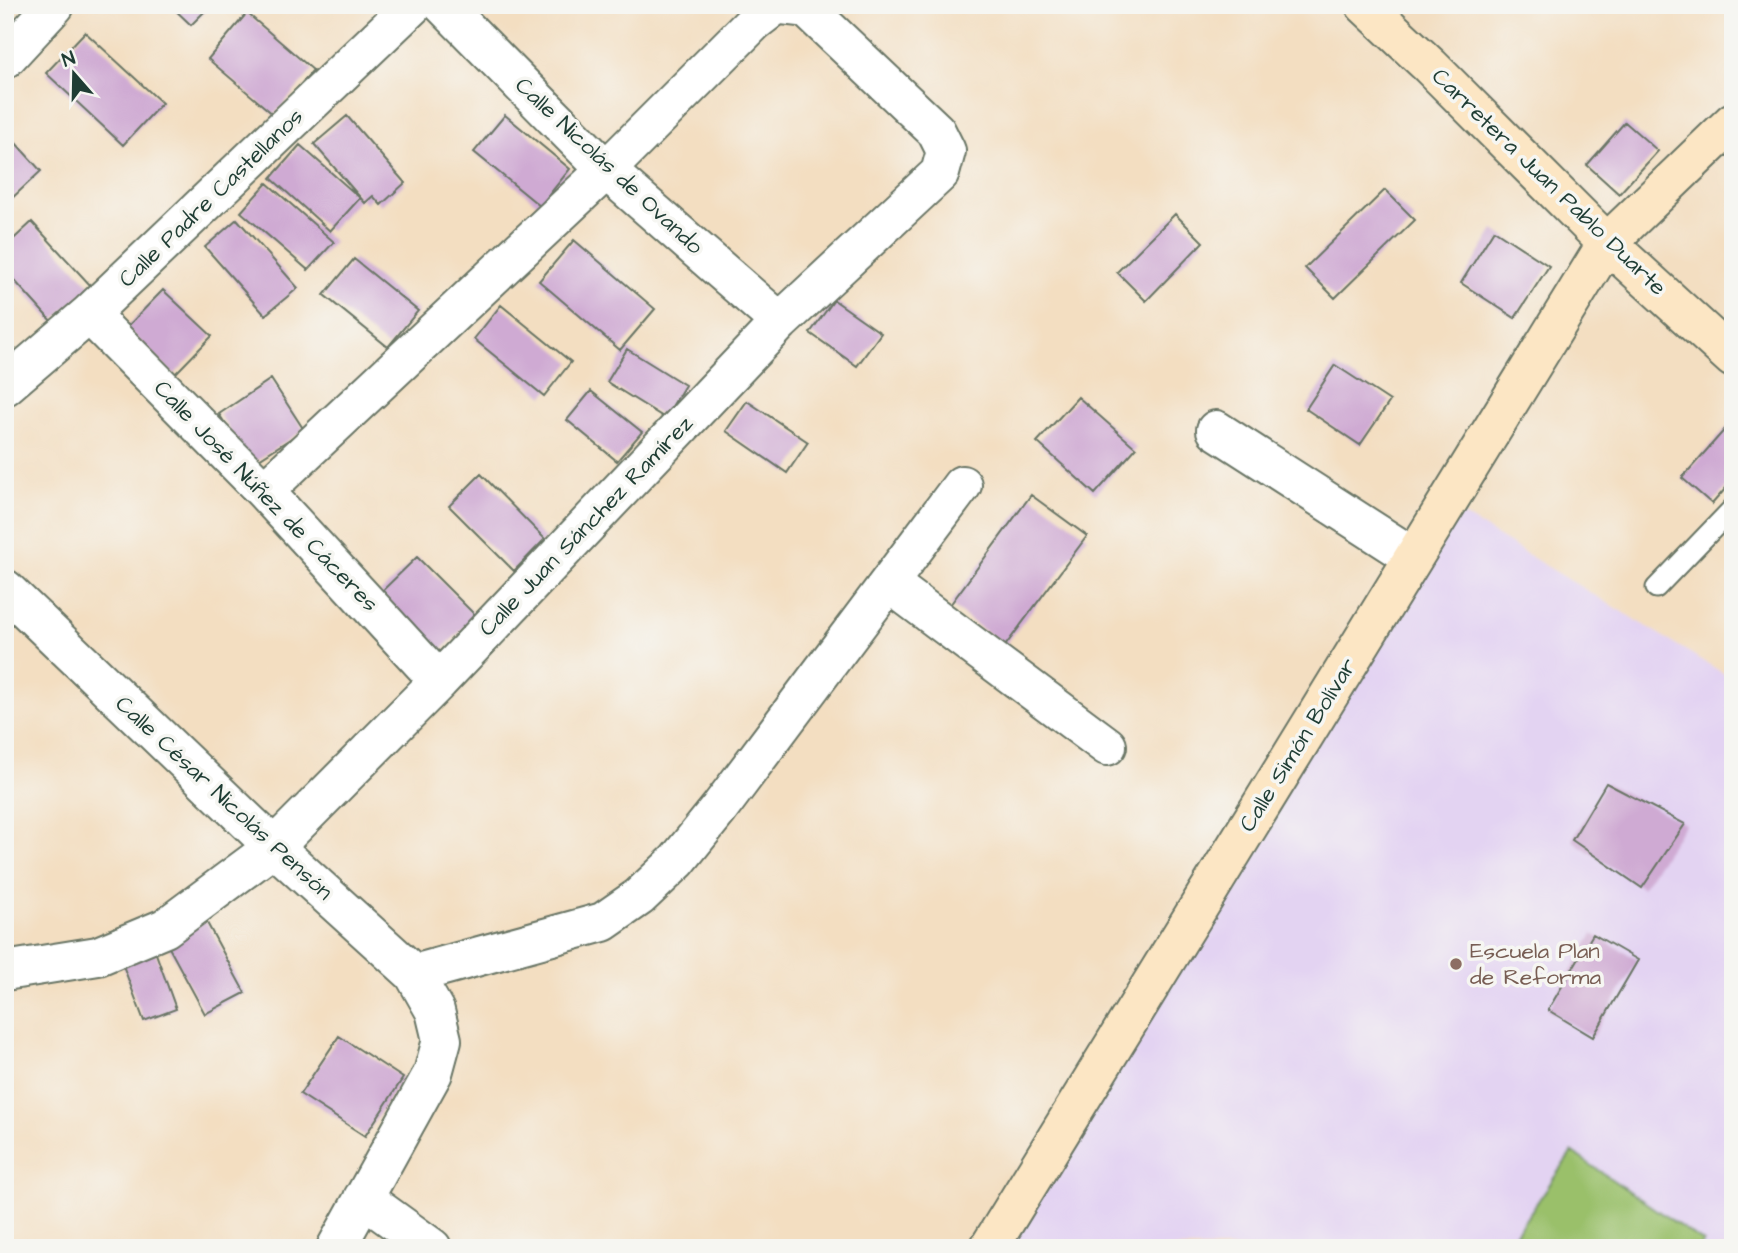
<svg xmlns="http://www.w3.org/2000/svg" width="1738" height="1253" viewBox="0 0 1738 1253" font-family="'Architects Daughter',sans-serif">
<rect width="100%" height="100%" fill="#f6f6f2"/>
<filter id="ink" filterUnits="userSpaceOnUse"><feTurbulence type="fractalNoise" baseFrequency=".0143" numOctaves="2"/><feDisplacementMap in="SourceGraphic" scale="14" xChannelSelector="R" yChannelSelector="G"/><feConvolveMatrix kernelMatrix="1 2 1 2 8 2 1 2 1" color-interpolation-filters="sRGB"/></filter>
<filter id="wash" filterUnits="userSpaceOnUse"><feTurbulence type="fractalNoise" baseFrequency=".00686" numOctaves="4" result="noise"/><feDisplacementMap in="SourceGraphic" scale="28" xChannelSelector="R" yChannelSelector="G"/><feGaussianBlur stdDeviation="1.57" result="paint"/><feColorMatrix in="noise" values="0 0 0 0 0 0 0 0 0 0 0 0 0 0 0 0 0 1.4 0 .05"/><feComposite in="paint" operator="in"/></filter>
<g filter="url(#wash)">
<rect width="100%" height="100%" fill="#f3dec1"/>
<path fill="#e3d3f2" d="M1454,510L1733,679V1248H1006Z"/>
<path fill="#9ac06b" stroke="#5c7e50" stroke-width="2" d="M1572,1152L1703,1242L1699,1248H1531L1514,1236Z"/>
<g id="blocks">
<path fill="#cfaad3" d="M170,5H211L191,25Z
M247,13L313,70L274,115L208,59Z
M85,32L162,103L123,145L46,73Z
M505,115L570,169L540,206L474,152Z
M347,116L405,183L381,205L373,196L365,203L314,144Z
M1625,122L1658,151L1619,194L1587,165Z
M5,131L41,171L10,200L5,195Z
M300,145L360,198L330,231L271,178Z
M267,183L334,242L308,270L241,212Z
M1385,190L1415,220L1335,298L1305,268Z
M1175,214L1203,242L1146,301L1117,272Z
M237,219L298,288L265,315L205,247Z
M32,222L91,286L52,322L5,270V247Z
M1494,230L1549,266L1515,318L1461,283Z
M574,240L655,309L620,350L539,281Z
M354,259L418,311L388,347L324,295Z
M163,290L212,336L174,375L126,328Z
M834,300L881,333L857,366L810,333Z
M501,305L571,362L544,396L474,339Z
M627,349L685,385L665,418L607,382Z
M1335,365L1390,401L1360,445L1306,409Z
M271,379L304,430L251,464L219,414Z
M591,391L642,432L617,461L567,420Z
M1078,397L1136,448L1095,494L1037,442Z
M747,401L808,442L787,473L726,431Z
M1727,427L1733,432V480L1712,504L1682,478Z
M481,474L545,539L514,571L449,506Z
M1031,495L1087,536L1005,646L950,605Z
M417,557L476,616L438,653L380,593Z
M1606,783L1685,824L1642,888L1572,840Z
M206,921L245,993L205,1014L166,942Z
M1593,934L1638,960L1593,1037L1548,1010Z
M154,948L176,1009L144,1021L121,960Z
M339,1036L403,1078L365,1136L300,1094Z"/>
</g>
</g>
<g filter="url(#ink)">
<use href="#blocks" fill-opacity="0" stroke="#697565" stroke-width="2"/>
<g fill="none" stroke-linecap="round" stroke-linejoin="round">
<g stroke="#697565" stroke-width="23">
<path id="lane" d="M1656,588L1733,508"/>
</g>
<g stroke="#697565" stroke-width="42">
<path id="street" d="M443,5L606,170L780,322
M5,59L55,5
M89,314L264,491L439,681
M5,386L89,314L413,5
M1216,430L1413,557
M264,491L606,170L754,22L776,5
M889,583L1107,746
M5,589L274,847L414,974L435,1011L442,1040L433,1073L336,1248
M5,971L98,956L165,928L274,847L439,681L780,322L940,173L946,151L936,131L806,8L780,5
M414,974L603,922L639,897L677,861L719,809L962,485
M363,1198L432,1248"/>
</g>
<g stroke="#697565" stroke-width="42">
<path id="secondary" d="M1365,5L1430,66L1607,243L1733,358
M989,1248L1607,243L1733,122"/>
</g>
<use href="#lane" stroke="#fff" stroke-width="19"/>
<use href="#street" stroke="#fff" stroke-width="38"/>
<use href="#secondary" stroke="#fce6c4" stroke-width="38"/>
</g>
</g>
<circle fill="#8d6e63" stroke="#f6f6f2" stroke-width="2.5" cx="1456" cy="964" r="7"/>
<g text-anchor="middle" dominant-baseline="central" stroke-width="7" stroke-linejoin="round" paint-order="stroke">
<g font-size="23" fill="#1f3d34" stroke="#f6f6f2">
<text transform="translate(609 166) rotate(43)">Calle Nicolás de Ovando</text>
<text transform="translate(1549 182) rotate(44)">Carretera Juan Pablo Duarte</text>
<text transform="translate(211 198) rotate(-44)">Calle Padre Castellanos</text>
<text transform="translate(266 496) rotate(46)">Calle José Núñez de Cáceres</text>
<text transform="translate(586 526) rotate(-46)">Calle Juan Sánchez Ramírez</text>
<text transform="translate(1298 745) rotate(-58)">Calle Simón Bolívar</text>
<text transform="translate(224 798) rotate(43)">Calle César Nicolás Pensón</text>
</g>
<g font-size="23" fill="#785e54" stroke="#f6f6f2" text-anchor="start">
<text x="1470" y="951">Escuela Plan<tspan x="1470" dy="26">de Reforma</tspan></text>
</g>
</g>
<rect width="1738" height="1253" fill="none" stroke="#f6f6f2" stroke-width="28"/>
<g transform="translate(74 74) rotate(340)" stroke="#f6f6f2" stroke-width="5" paint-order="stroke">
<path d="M0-5L12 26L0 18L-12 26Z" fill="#1f3d34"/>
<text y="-10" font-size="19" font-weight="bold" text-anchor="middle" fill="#1f3d34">N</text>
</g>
</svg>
